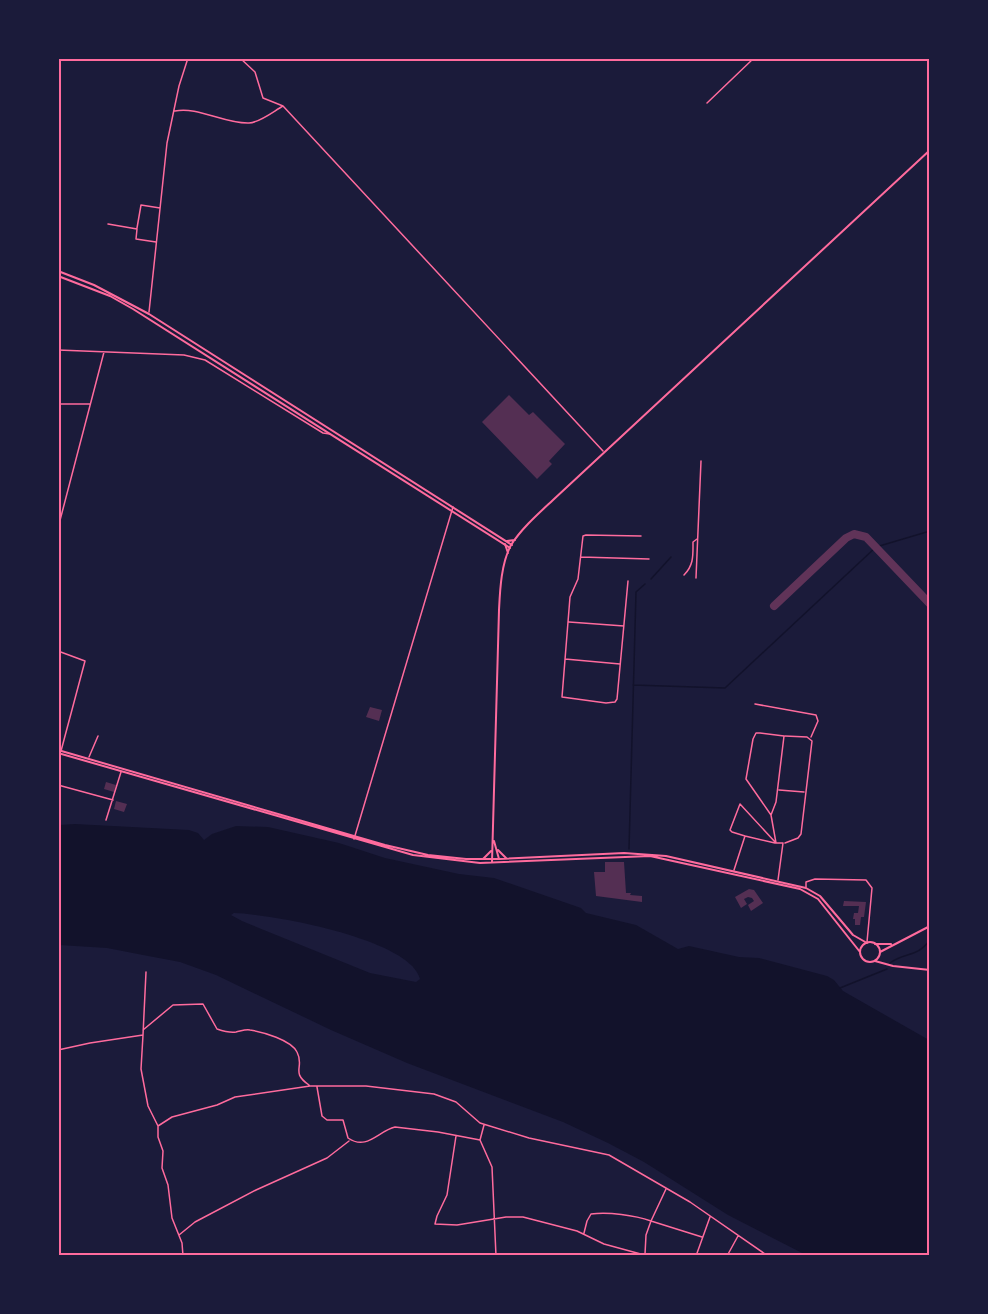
<svg xmlns="http://www.w3.org/2000/svg" width="988" height="1314" viewBox="0 0 988 1314" font-family="'Golos Text',sans-serif">
<rect width="100%" height="100%" fill="#1b1b3a"/>
<path fill="#12122b" fill-rule="evenodd" d="M75,824L189,830L198,833L204,840L212,834L236,826L268,827L339,843L385,858L459,874L494,878L581,908L586,913L636,925L678,949L689,946L739,957L759,958L827,976L834,980L843,991L929,1040V1255H806L728,1215L644,1162L608,1143L563,1122L407,1063L331,1030L216,975L180,962L143,955L107,948L59,945V825ZM234,913C271,914 411,939 420,979L416,982L370,973L242,921L231,915Z"/>
<g fill="none" stroke-linecap="round" stroke-linejoin="round">
<path stroke="#12122b" stroke-width="1.5" d="M651,579L671,557
M633,685L725,688L876,547L930,531
M629,849L636,592L645,584
M890,963C907,951 915,959 930,940
M840,988L887,969"/>
<path stroke="#603358" stroke-width="8" d="M774,606L846,538L854,534L866,537L930,604"/>
</g>
<path fill="#542f53" d="M509,395L529,415L533,412L565,444L549,461L552,464L537,479L482,422Z
M370,707L382,710L379,721L366,717Z
M106,782L116,785L114,792L104,789Z
M116,801L127,804L124,812L114,809Z
M605,862H624L626,893H631L630,895L642,896V902L596,896L594,872H605Z
M749,889L754,890L763,903L751,911L748,905L754,901L752,898L748,897L744,899L747,904L741,908L735,897Z
M844,901L866,902L864,917H861L860,925H855V919H853L854,913H858L859,906H843Z"/>
<g fill="none" stroke-linecap="round" stroke-linejoin="round">
<path stroke="#ff6b9d" stroke-width="1.5" d="M240,58L255,72L263,98L283,106L603,451
M707,103L754,58
M175,111C197,106 225,124 249,123C259,123 274,111 283,106
M108,224L137,229L136,239L156,242
M137,228L141,205L160,208
M149,312L167,143L179,86L188,58
M58,350L184,355L205,360L323,433L330,434
M58,404H90
M58,528L104,352
M581,557L649,559
M684,575C694,565 693,555 693,542L697,539
M696,578L701,461
M628,581L617,699L615,702L606,703L562,697L570,597L578,579L583,536L586,535L641,536
M569,622L624,626
M58,651L85,661L61,751
M565,659L620,664
M755,704L816,715L818,721L811,737
M785,736L807,737L812,741L801,834L798,838L785,843
M89,757L98,736
M58,785L113,800
M779,790L804,792
M771,815L776,802L784,736L760,733H756L753,739L746,779L771,815L776,843H783L778,880
M106,820L121,772
M745,836L732,832L730,830L740,804L776,843
M354,839L453,507
M734,870L745,836L775,843
M806,887V882L815,879L866,880L872,888L867,942
M143,1030L173,1005L203,1004L217,1029C223,1031 230,1033 236,1032C241,1031 246,1029 250,1030C263,1032 291,1040 297,1052C305,1067 290,1072 309,1085
M143,1035L141,1069L148,1106L158,1126V1137L163,1151L162,1168L168,1185L172,1218L182,1243L183,1256
M58,1050L90,1043L143,1035L146,972
M317,1087L322,1116L327,1120H343L348,1138C367,1151 378,1131 395,1127L438,1132L480,1140
M484,1125L480,1140L492,1167L496,1256
M158,1126L172,1117L217,1105L235,1097L310,1086H366L434,1094L456,1102L480,1123L529,1138L609,1155L690,1202L768,1256
M456,1136L447,1195L437,1216L435,1224L457,1225L506,1217H523L577,1231L604,1244L648,1256
M666,1189L651,1221L702,1237
M584,1233L587,1221L591,1214C609,1212 634,1215 651,1221L646,1235L645,1254
M179,1235L195,1222L256,1190L327,1158L349,1141
M696,1256L710,1217
M727,1256L738,1236"/>
<path stroke="#ff6b9d" stroke-width="2" d="M58,271L94,285L149,314L512,545
M58,276L110,296L133,309L510,548
M875,944H891
M880,952L930,926"/>
<path stroke="#ff6b9d" stroke-width="2" d="M507,541L515,540
M505,544L508,553
M58,750L385,845L428,855L466,859H499L624,853L666,856L806,888L820,896L853,935L867,943
M58,753L413,855L480,863L650,856L800,889L818,899L860,952
M494,841L499,859
M498,850L506,858
M483,859L491,851
M492,862L499,610C500,590 501,564 511,545C522,528 538,514 553,500L930,150
M860 952a10 10 0 1 1 20 0a10 10 0 1 1-20 0Z
M875,961L893,966L930,970"/>
</g>
<rect width="988" height="1314" fill="none" stroke="#1b1b3a" stroke-width="120"/>
<rect x="60" y="60" width="868" height="1194" fill="none" stroke="#ff6b9d" stroke-width="2"/>
</svg>
